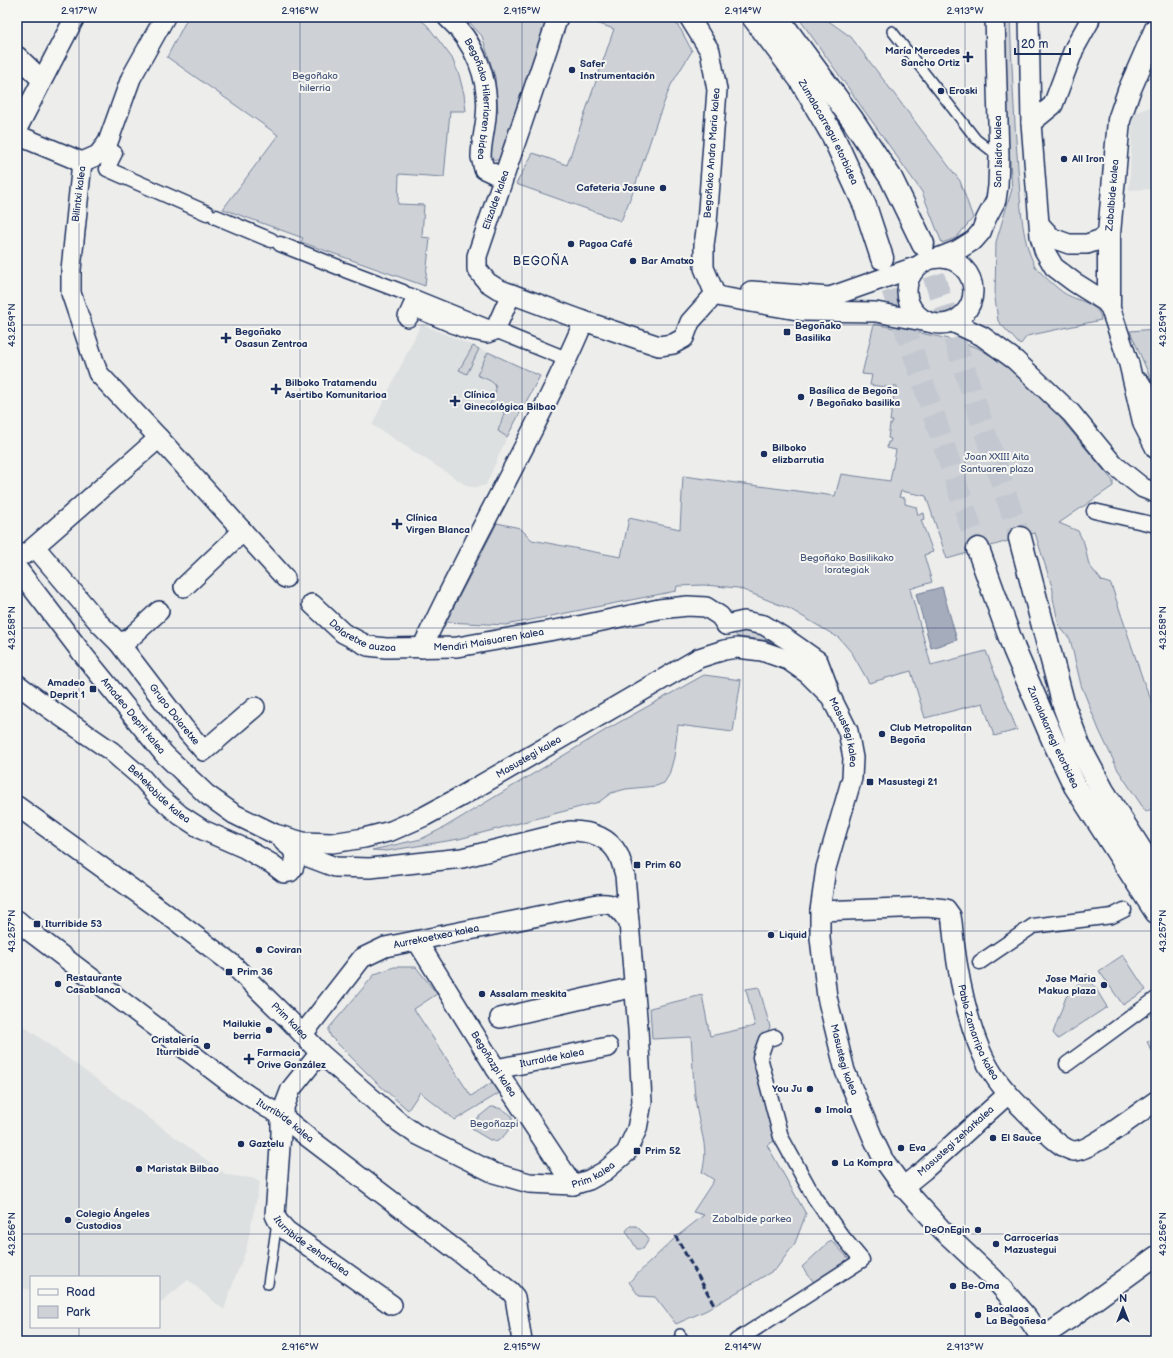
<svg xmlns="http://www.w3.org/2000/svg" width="1173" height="1358" viewBox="0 0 1173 1358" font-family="'Balsamiq Sans',sans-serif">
<rect width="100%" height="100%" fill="#edeeec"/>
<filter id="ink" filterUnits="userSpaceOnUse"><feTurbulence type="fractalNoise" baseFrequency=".025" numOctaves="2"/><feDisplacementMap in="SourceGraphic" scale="8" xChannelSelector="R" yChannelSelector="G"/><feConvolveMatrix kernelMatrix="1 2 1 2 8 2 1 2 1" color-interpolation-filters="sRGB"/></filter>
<g filter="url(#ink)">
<path fill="#dde0e1" d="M1156,105V189L1129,190L1133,113Z
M421,324L488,352L540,376L507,437L486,485L479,487H469L372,425Z
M17,1021L227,1175L252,1178L260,1182L246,1251L235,1278L224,1310L188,1280L159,1304V1277H31V1290L17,1287Z"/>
<path fill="#ced2d7" stroke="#74809a" d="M188,17H417L427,25L452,58L459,75L464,94L466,111H450L444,177L399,174L398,204L424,205L422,237L430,238L425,286L301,242L303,238L223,209L278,135L167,57Z
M473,17H549L501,161L493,159L489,155L490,116L498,112L495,77L482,36L469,22Z
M579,17H671L681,30L692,51L671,85L658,118L634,189L621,221L516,184L533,153L567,165L614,29Z
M798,17H823L851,37L960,181L973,218L956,238L942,243L922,192Z
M1006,17H1010C1012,68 1014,118 1018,168C1021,201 1020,237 1035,266C1038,271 1059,290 1064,293C1076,301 1100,303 1101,320L1027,336L1020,345L998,321L995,298L996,242L1012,189L1007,122L1003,34Z
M874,324L945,338L976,347L1009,366L1046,401L1113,481V486L1059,523L1078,531L1084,543L1089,565L1102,581L1111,584L1144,683L1156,711V806L1146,812L1118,770L1099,730L1081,685L1070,639L1059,626L1053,598V590L1035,533L947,559L926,496L901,491L899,497L905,498V504L916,507L918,515L924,513L925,519L921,520L933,552L924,555L932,582L910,589L931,665L986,651L1017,730L994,736L983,703L925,718L911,671L869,683L852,653L839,638L790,609L738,588L704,585L677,586L676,591L506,625L446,622L497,523L520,528L532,540L621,557L629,518L680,529L683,476L835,496L841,474L890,481L896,450L887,448L888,442H890L891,439L888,438L890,424H892L893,421H890L892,407H895V404H893L894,390H897V386H893V388L870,385L872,375L862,374Z
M1156,329V389L1153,384L1130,331Z
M473,346L479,349L467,374L459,370Z
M488,352L540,376L507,437L498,431L504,414L502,409L500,408L497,409L491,406V408L489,407L492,400L483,395H494C501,382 487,380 477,375Z
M736,628L755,630L777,642L740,637L736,636Z
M704,675L741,680L733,732L678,725L674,757L669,775L664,783L656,786L626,789L611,793L599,802L459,839L387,851L372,850L421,839L445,827L609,728Z
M1123,955L1146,990L1123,1005L1099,971Z
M394,967H416L437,994L414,1009L471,1096L494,1081L503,1091L455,1120L420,1092L408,1110L378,1084L331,1037L329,1032V1028L375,974Z
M1087,974L1107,1007L1058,1039L1053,1033L1066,997Z
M759,987L770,1027L754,1058L778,1139L767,1145L806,1214L795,1243L776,1269L707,1310L676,1324L655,1297L639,1296L629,1282L676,1237L704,1215L693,1212L714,1180L702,1172C709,1148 701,1134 697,1111C693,1087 693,1062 691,1037L652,1039L650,1008L702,995L710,1036L755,1026L746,989Z
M1156,1036V1058L1147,1042Z
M491,1107C500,1107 506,1111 512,1116C513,1126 505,1137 496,1142L490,1140L473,1130L472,1124L475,1120Z
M630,1226H636L648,1237V1241L643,1249H637L626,1231Z
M831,1240L849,1259L816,1285L802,1267Z"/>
<path fill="#a5acbc" stroke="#6e7a96" d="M942,587L957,640L931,648L916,594Z"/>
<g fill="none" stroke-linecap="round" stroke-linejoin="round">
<path stroke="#c3c8d0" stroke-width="22" stroke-dasharray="22 11" stroke-linecap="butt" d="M923,244L1020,538
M882,258L978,549"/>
<g stroke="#1b2f5e" stroke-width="12">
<path id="service" d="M892,31L976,139L998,156
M268,1284L277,1222
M680,1334L685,1341"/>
</g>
<g stroke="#1b2f5e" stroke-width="17">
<path id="pedestrian" d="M105,147L115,153L107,169L207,213
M216,217L271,240
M280,244L338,267
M345,270L403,292
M409,295L564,358
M1094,511L1156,525
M980,962L1033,926L1112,916L1124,910
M1067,1064L1156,999
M736,1341L862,1260L841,1235L814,1197L781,1137L760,1057L766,1040L775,1037"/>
</g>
<g stroke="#1b2f5e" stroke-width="22">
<g id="minor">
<path id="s1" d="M447,17C475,42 490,80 486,117C485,130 481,144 481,157C482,161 483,165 484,169L503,178"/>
<path d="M558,17L477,256V269L487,282L498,289L584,321L659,346L673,344L684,338L690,322L715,294"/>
<path d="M689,17L710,51L717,90L707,223L704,245V268L715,294L722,297L803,311L876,312L928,322"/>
<path d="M1029,17L1031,123L1040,236L1044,250L1054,267L1074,282L1109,304L1129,364L1143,424L1156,449"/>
<path d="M17,56L42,80"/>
<path d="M1031,123L1053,105L1074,49L1089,22L1090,17"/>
<path d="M17,129L75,17"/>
<path d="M17,135L82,162"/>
<path d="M82,162L71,270V293L98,373L159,438L285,578"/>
<path d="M82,162L98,155L108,142L131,78L165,17"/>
<path d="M1040,225L1052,238L1069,244H1087L1099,240L1109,234"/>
<path id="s2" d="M938,258L958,250L974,240L981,232L986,219L996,200L998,186L999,157L995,17"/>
<circle cx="940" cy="291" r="33"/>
<path d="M751,291L830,297L918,266"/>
<path d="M408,317L413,306L467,329L487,333L495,330L511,294"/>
<path d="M952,322L982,336L1015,360L1071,413L1113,464L1143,488L1156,493"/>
<path d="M1140,383L1156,409"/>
<path id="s3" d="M35,547L100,624L119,643L184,728L204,751L255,707"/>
<path d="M26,554L159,438"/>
<path id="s4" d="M17,568L85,657L164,754L206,794L234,814L275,834L303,842L332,843L364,838L391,831L425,816L460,797L699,658L724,650L737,648L762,651L788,660L808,674L831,697L848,731L853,758L852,778L826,868L820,911V938L827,997L845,1071L873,1138L883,1159L903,1187L943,1231L994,1279L1027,1317L1043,1341"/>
<path d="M184,587L243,531"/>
<path id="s5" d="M312,604L343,633L368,646L386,648L457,647L583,625L659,609L688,606L706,607L720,616L726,625"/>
<path d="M726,625L744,621L764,625L788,640L818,661L829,690"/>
<path d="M119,643L129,639L159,611"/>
<path d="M422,648C473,538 536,433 584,321"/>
<path id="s6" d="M17,684L50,709L111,751L141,777L157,795L180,815L203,830L244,848L272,864L284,873L290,872C297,865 295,858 293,849"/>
<path id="s7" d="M17,806L168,915L231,963L291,1022L320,1053L399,1122L416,1134L494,1173L529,1183L573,1185L589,1180L605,1171L626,1153L637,1129L642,1102L638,1029L625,875C623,868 621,860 618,854C608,836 589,831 570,831L462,858L370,868L335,867L298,853L284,842"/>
<path id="s8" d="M820,911L927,907L946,909L951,916L952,922C956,967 968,1036 993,1074C1005,1093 1022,1108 1038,1124C1046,1132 1061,1149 1074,1151C1089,1152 1141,1111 1156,1101"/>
<path id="s9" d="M17,920L32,933L234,1086L266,1107L281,1115L305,1135L510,1291L515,1297L522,1341"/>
<path id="s10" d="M417,941L496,1069L573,1185"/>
<path d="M500,1018L634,987"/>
<path id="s11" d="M303,1034L362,958L385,947L598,904C616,902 619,910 629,922"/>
<path id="s12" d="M320,1053L291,1089L281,1115V1134L275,1215L278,1221L287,1231L392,1305"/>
<path id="s13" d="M496,1069L608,1047"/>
<path id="s14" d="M903,1187L924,1170L1008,1094"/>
<path d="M1037,1341L1068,1320L1156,1256"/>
</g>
</g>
<g stroke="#1b2f5e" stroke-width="25">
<g id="tertiary">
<path id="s15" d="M1109,304V234L1119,120L1129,91L1156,29"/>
</g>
</g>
<g stroke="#1b2f5e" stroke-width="25">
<g id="primary">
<path id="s16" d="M753,17L800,79L833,136L865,206L882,258"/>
<path d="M777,17L852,119L891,178L923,244"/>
<path d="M1020,538L1064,706L1079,746L1103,791L1156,874"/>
<path id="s17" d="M978,549L1014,649L1053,740L1075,786L1156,912"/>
</g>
</g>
<use href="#service" stroke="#f6f6f2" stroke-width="9"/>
<use href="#pedestrian" stroke="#f6f6f2" stroke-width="14"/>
<use href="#minor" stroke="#f6f6f2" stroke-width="19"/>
<use href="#tertiary" stroke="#f6f6f2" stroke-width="22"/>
<use href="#primary" stroke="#f6f6f2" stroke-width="22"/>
<path stroke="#1b2f5e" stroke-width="3" stroke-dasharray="6 3" stroke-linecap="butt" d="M677,1238L676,1237L715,1306"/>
</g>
</g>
<path fill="none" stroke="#1b2f5e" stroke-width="1" stroke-opacity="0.45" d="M79,17V1277M300,17V1341M522,17V1341M743,17V1341M965,17V1341M17,22H1156M17,325H1156M17,628H1156M17,931H1156M17,1234H1156M79,1327V1341"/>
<g fill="#1b2f5e" stroke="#f6f6f2" stroke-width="1.5">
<path d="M966 51h4v4h4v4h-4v4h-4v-4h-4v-4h4z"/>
<circle cx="572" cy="70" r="4"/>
<circle cx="941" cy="91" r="4"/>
<circle cx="1064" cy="159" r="4"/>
<circle cx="663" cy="188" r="4"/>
<circle cx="571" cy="244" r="4"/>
<circle cx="633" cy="261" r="4"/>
<rect x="783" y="328" width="8" height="8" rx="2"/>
<path d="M224 332h4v4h4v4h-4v4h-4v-4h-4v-4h4z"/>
<path d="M274 383h4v4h4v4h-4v4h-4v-4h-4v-4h4z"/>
<circle cx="801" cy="397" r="4"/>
<path d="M453 395h4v4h4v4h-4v4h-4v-4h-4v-4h4z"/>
<circle cx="764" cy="454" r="4"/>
<path d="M395 518h4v4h4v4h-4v4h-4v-4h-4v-4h4z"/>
<rect x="89" y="685" width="8" height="8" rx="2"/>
<circle cx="882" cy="734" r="4"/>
<rect x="866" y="778" width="8" height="8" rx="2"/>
<rect x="633" y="861" width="8" height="8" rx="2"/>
<rect x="33" y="920" width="8" height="8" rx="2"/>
<circle cx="771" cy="935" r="4"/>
<circle cx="259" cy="950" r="4"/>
<rect x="225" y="968" width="8" height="8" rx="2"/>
<circle cx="58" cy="984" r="4"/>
<circle cx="1104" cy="985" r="4"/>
<circle cx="482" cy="994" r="4"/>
<circle cx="269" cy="1030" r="4"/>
<circle cx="207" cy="1046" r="4"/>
<path d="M247 1053h4v4h4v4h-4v4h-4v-4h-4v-4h4z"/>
<circle cx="810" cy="1089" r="4"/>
<circle cx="818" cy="1110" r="4"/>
<circle cx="993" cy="1138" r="4"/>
<circle cx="241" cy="1144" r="4"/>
<circle cx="901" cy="1148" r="4"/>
<rect x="633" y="1147" width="8" height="8" rx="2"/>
<circle cx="835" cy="1163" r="4"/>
<circle cx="139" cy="1169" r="4"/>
<circle cx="68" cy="1220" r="4"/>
<circle cx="978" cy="1230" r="4"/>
<circle cx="996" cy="1244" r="4"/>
<circle cx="953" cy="1286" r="4"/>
<circle cx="978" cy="1315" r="4"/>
</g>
<g text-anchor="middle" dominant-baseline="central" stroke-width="4" stroke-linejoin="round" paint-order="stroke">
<g font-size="10" font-weight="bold" fill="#1b2f5e" stroke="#f6f6f2" text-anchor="start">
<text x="960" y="51" text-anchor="end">María Mercedes<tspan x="960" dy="12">Sancho Ortiz</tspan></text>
<text x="580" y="64">Safer<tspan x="580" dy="12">Instrumentación</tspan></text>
<text x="949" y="91">Eroski</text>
<text x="1072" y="159">All Iron</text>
<text x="655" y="188" text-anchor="end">Cafeteria Josune</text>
<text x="579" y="244">Pagoa Café</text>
<text x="641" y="261">Bar Amatxo</text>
<text x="795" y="326">Begoñako<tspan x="795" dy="12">Basilika</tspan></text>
<text x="235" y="332">Begoñako<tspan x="235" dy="12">Osasun Zentroa</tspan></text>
<text x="285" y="383">Bilboko Tratamendu<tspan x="285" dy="12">Asertibo Komunitarioa</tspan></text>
<text x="809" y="391">Basílica de Begoña<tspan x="809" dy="12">/ Begoñako basilika</tspan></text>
<text x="464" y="395">Clínica<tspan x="464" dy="12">Ginecológica Bilbao</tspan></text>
<text x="772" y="448">Bilboko<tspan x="772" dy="12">elizbarrutia</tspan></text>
<text x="406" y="518">Clínica<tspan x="406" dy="12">Virgen Blanca</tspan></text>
<text x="85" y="683" text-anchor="end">Amadeo<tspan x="85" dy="12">Deprit 1</tspan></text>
<text x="890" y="728">Club Metropolitan<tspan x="890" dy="12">Begoña</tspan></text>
<text x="878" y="782">Masustegi 21</text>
<text x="645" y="865">Prim 60</text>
<text x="45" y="924">Iturribide 53</text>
<text x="779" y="935">Liquid</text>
<text x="267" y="950">Coviran</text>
<text x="237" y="972">Prim 36</text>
<text x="66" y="978">Restaurante<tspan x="66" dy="12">Casablanca</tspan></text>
<text x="1096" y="979" text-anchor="end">Jose Maria<tspan x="1096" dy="12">Makua plaza</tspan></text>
<text x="490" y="994">Assalam meskita</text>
<text x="261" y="1024" text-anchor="end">Mailukie<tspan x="261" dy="12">berria</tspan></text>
<text x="199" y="1040" text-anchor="end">Cristalería<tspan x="199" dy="12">Iturribide</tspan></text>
<text x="257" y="1053">Farmacia<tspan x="257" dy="12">Orive González</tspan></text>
<text x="802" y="1089" text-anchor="end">You Ju</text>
<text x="826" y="1110">Imola</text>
<text x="1001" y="1138">El Sauce</text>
<text x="249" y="1144">Gaztelu</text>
<text x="909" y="1148">Eva</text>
<text x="645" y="1151">Prim 52</text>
<text x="843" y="1163">La Kompra</text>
<text x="147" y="1169">Maristak Bilbao</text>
<text x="76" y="1214">Colegio Ángeles<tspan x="76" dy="12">Custodios</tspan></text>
<text x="970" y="1230" text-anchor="end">DeOnEgin</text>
<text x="1004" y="1238">Carrocerías<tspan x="1004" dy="12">Mazustegui</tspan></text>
<text x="961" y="1286">Be-Oma</text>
<text x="986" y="1309">Bacalaos<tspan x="986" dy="12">La Begoñesa</tspan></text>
</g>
<g font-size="10" fill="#48587c" stroke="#f6f6f2">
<text x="315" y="76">Begoñako<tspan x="315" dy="12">hilerria</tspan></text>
<text x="997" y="457">Joan XXIII Aita<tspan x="997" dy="12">Santuaren plaza</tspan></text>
<text x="847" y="558">Begoñako Basilikako<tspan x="847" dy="12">lorategiak</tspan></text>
<text x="494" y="1124">Begoñazpi</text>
<text x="752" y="1219">Zabalbide parkea</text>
</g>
<g font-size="10" fill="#1b2f5e" stroke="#f6f6f2">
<text stroke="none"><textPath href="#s1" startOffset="92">Begoñako Hilerriaren bidea</textPath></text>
<text stroke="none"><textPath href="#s16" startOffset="138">Zumalacarregui etorbidea</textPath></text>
<text stroke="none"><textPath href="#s2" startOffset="135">San Isidro kalea</textPath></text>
<text transform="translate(712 153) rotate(-86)">Begoñako Andra Maria kalea</text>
<text transform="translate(79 194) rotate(-83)">Bilintxi kalea</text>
<text stroke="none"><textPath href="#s15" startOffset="109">Zabalbide kalea</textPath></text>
<text transform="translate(496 200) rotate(-71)">Elizalde kalea</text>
<text stroke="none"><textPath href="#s5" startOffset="62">Dolaretxe auzoa</textPath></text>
<text stroke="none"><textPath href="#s5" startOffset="192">Mendiri Maisuaren kalea</textPath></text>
<text stroke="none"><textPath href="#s3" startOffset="218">Grupo Dolaretxe</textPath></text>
<text stroke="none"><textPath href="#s4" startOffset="188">Amadeo Deprit kalea</textPath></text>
<text stroke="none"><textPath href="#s4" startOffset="1034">Masustegi kalea</textPath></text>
<text stroke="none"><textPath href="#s17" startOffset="203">Zumalakarregi etorbidea</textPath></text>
<text stroke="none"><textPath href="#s4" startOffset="650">Masustegi kalea</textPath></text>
<text stroke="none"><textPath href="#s6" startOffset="180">Behekobide kalea</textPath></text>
<text stroke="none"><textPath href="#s11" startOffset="174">Aurrekoetxea kalea</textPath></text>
<text stroke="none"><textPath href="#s7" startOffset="348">Prim kalea</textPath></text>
<text stroke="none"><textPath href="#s8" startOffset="255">Pablo Zamarripa kalea</textPath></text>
<text stroke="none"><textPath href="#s13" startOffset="57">Iturralde kalea</textPath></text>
<text stroke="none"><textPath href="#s4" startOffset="1370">Masustegi kalea</textPath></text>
<text stroke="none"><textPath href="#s10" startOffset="145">Begoñazpi kalea</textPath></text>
<text stroke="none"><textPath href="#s9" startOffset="335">Iturribide kalea</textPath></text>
<text stroke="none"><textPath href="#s14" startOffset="70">Masustegi zeharkalea</textPath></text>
<text stroke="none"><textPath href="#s7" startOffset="708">Prim kalea</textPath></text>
<text stroke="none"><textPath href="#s12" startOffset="223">Iturribide zeharkalea</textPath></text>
</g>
<g font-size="12" letter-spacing="1" fill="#1b2f5e" stroke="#f6f6f2">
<text x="541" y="261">BEGOÑA</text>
</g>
</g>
<rect width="1173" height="1358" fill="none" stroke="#f6f6f2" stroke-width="44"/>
<rect x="30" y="1276" width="130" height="52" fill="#f6f6f2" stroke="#9ea6b7"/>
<rect x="38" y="1289" width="20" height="6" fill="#f6f6f2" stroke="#9ea6b7"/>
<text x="66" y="1296" font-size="12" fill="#1b2f5e">Road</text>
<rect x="38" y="1306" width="20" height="12" fill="#ced2d7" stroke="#9ea6b7"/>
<text x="66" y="1316" font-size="12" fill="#1b2f5e">Park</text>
<g transform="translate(1123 1308)" stroke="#f6f6f2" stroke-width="3" paint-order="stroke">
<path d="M0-3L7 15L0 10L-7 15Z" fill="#1b2f5e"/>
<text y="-6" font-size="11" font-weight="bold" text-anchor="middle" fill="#1b2f5e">N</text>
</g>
<path d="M1015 48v6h55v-6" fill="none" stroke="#1b2f5e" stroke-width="2"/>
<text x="1021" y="48" font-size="12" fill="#1b2f5e" stroke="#f6f6f2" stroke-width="3" paint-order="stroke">20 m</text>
<rect x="22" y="22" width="1129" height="1314" fill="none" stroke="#1b2f5e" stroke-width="1.5"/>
<g font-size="10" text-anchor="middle" fill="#1b2f5e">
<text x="79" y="14">2.917°W</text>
<text x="300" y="14">2.916°W</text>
<text x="522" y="14">2.915°W</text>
<text x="743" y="14">2.914°W</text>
<text x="965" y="14">2.913°W</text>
<text transform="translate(11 325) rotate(-90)" y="4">43.259°N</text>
<text transform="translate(1162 325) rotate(-90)" y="4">43.259°N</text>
<text transform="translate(11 628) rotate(-90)" y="4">43.258°N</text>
<text transform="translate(1162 628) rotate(-90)" y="4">43.258°N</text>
<text transform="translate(11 931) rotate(-90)" y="4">43.257°N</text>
<text transform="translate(1162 931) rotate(-90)" y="4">43.257°N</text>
<text transform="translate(11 1234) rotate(-90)" y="4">43.256°N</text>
<text transform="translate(1162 1234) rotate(-90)" y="4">43.256°N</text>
<text x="300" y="1350">2.916°W</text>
<text x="522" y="1350">2.915°W</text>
<text x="743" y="1350">2.914°W</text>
<text x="965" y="1350">2.913°W</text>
</g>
</svg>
